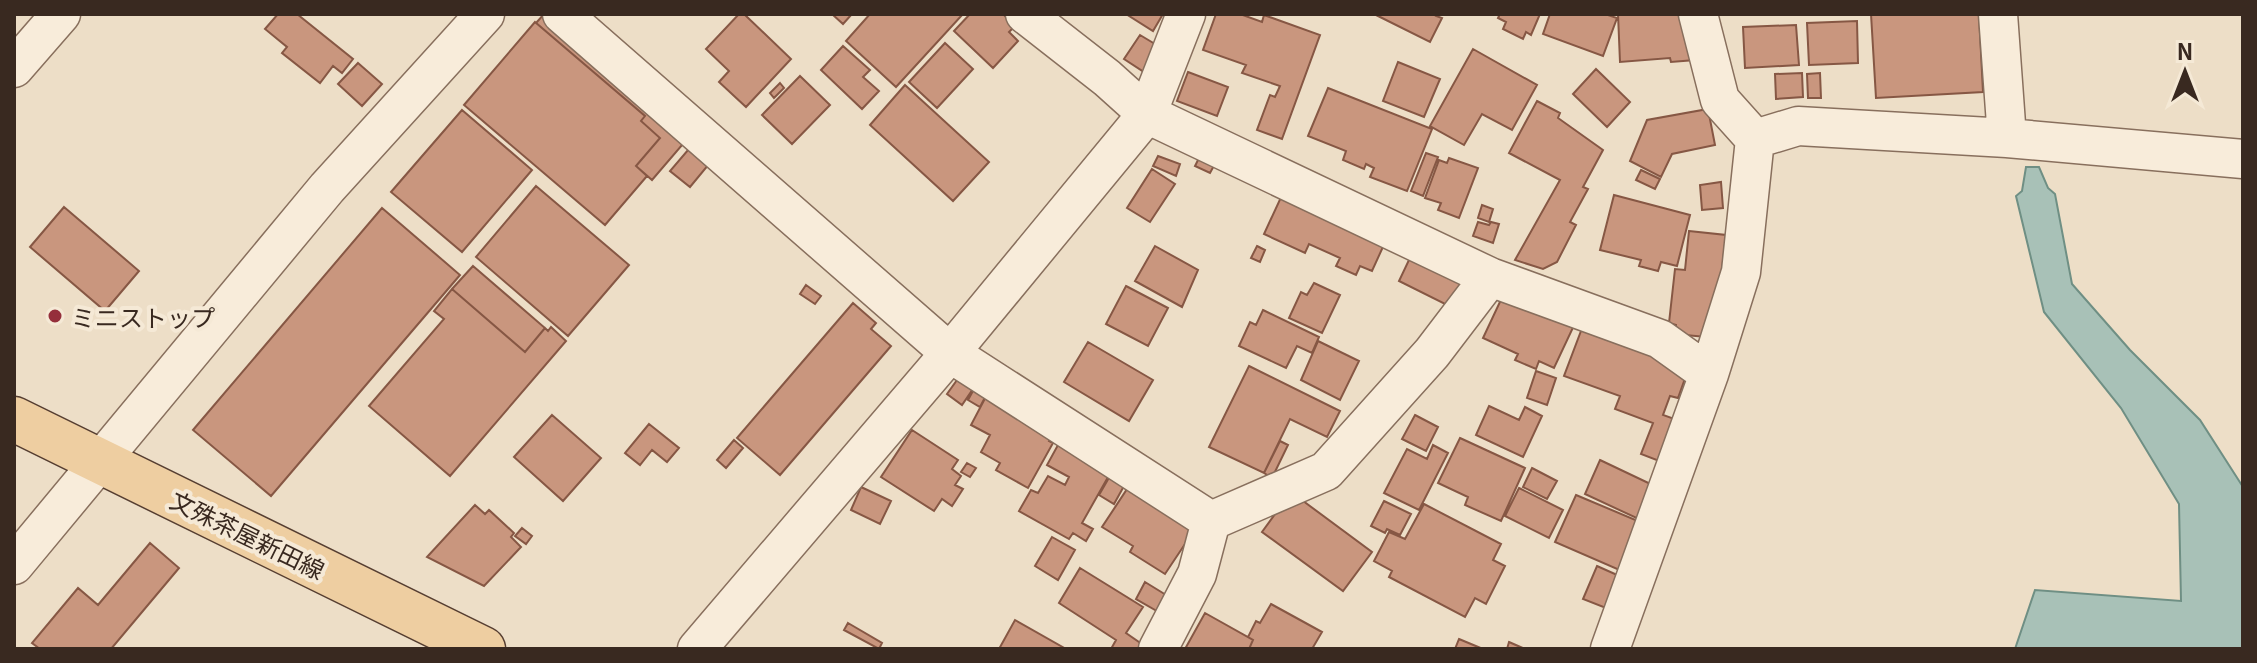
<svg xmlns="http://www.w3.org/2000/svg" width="2257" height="663" viewBox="0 0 2257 663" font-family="Georgia,'Noto Sans JP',serif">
<rect width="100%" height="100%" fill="#eddec7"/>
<path fill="#a8c1b7" stroke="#6f8f84" stroke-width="2" d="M2026,167H2039L2048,188L2055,194L2072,284L2130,350L2200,420L2243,487V649H2015L2035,590L2181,601L2179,504L2121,408L2044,312L2016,196L2022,191Z"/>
<path fill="#c9967e" stroke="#865744" stroke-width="2" d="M278,14H297L353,59L342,73L333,66L320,83L282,53L287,47L265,29Z
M544,14L695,130L652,180L636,166L660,138L641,121L645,116L536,23Z
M739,14H744L791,59L746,107L719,82L729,71L706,49Z
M832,14H852L843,24Z
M870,14H963L896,87L846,41Z
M970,14H1003L1015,26L1009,32L1018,41L993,68L954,31Z
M1126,14H1163L1153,31Z
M1216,14H1240L1262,22L1264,15L1320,35L1282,139L1257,130L1270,95L1275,97L1280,86L1242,73L1246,65L1203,50Z
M1374,14H1437L1436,16L1442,18L1430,42Z
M1500,14H1540L1531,35L1526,32L1523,39L1503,29L1506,22L1498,18Z
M1550,14H1605L1617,18L1603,56L1543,34Z
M1618,14H1691L1695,60L1671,62L1670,58L1620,62Z
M1871,14H1979L1983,92L1876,98Z
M1857,21L1858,63L1809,65L1807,23Z
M535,22L645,116L641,121L660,138L636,166L647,176L605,225L464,105Z
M1796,25L1799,65L1745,68L1743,27Z
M1140,35L1160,47L1144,72L1124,59Z
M945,43L973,69L937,108L909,82Z
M843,46L870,70L863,77L879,91L862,109L821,70Z
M1473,49L1537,85L1512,130L1482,114L1464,145L1430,126Z
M1398,62L1440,79L1424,117L1383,101Z
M358,63L382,84L362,106L338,84Z
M1596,69L1630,102L1607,127L1573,94Z
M1188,72L1228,87L1217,116L1177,101Z
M1802,73L1803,97L1776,99L1775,74Z
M1820,73L1821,98H1808L1807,74Z
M800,76L830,105L792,144L762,115Z
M780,83L784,88L774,98L770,93Z
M905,85L989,162L953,201L870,125Z
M1328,88L1432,129L1407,191L1370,177L1374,168L1366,164L1364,169L1343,160L1346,151L1308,136Z
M1537,101L1560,113L1558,118L1603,150L1583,187L1588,189L1570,222L1576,225L1557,262L1543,269L1515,260L1560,180L1509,153Z
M1708,109L1715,145L1672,154L1661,177L1630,161L1647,120Z
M462,110L532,170L462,252L391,192Z
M700,136L719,152L690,187L670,171Z
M1207,142L1223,149L1210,173L1195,166Z
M1426,153L1438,157L1423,196L1411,191Z
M1158,156L1180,164L1176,176L1153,166Z
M1449,158L1478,168L1459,218L1438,210L1441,203L1425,198L1439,160L1447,163Z
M1152,169L1175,184L1150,222L1127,208Z
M1641,170L1660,179L1655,189L1636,180Z
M1289,180L1392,227L1372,271L1360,266L1356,275L1336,266L1340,258L1309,244L1305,253L1264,234Z
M1721,182L1723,208L1702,210L1700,185Z
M536,186L629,265L568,336L476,257Z
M1614,195L1690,215L1677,266L1661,262L1658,271L1639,266L1641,260L1600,250Z
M1482,205L1493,209L1489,222L1478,218Z
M64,207L139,271L105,311L30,247Z
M382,208L460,275L271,496L193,430Z
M1478,222L1489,225L1491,222L1499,224L1493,243L1473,236Z
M1689,231L1726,235L1718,305L1706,337L1675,334L1676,325L1669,323L1675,269L1685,270Z
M1418,241L1473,268L1453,308L1399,281Z
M1155,246L1198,270L1182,307L1135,281Z
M1257,246L1265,250L1260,262L1251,258Z
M473,266L545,328L525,352L452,289Z
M1314,283L1340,295L1322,333L1289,318L1301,292L1307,295Z
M806,285L821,296L815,304L800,294Z
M1126,286L1168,308L1148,346L1106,324Z
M452,289L525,352L545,328L548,331L551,327L566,341L450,476L369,406L444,319L434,311Z
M1506,289L1577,319L1554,368L1539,361L1536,369L1515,360L1518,354L1483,338Z
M853,303L876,323L871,329L891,346L780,475L737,438Z
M1263,310L1319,337L1312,353L1297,346L1286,368L1239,346L1250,322L1256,325Z
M1584,323L1688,370L1678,398L1670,396L1663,415L1683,422L1667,464L1641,454L1653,423L1615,409L1620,396L1564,376Z
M1318,341L1359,361L1340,400L1301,380Z
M1088,342L1153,380L1129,421L1064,382Z
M1249,366L1340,411L1327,437L1290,419L1264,473L1209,447Z
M1536,371L1556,378L1547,405L1527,398Z
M962,373L977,383L962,405L947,394Z
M980,378L992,384L980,407L968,400Z
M991,387L1052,434L1049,441L1053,443L1028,488L996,470L1000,463L981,452L990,435L971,425Z
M1489,406L1519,420L1525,407L1542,416L1523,457L1476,435Z
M552,415L601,458L563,501L514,457Z
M1415,415L1438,427L1426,451L1402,439Z
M649,424L679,448L667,462L652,450L640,465L625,453Z
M912,430L958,460L952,469L961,476L955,485L963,489L952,506L942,499L934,511L881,477Z
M1064,434L1116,463L1082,523L1093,529L1086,541L1073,533L1069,539L1019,511L1031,490L1038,493L1048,476L1065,485L1069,477L1047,465Z
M1460,438L1525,468L1501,521L1465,505L1468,497L1438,483Z
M734,440L743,448L726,468L717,460Z
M1280,441L1288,445L1272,478L1264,473Z
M1433,445L1448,453L1419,510L1384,493L1407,449L1427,459Z
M1600,460L1659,488L1643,521L1585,494Z
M967,463L976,468L970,477L961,472Z
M1532,468L1557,481L1547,499L1523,487Z
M1114,469L1129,477L1114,504L1099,495Z
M1133,480L1199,523L1165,574L1130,552L1133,546L1102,527Z
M861,487L891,501L880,524L851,510Z
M1519,488L1563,510L1549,538L1505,516Z
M1291,492L1372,552L1343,591L1262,532Z
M1576,495L1645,524L1624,572L1555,542Z
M1384,501L1411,514L1400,535L1387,529L1385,533L1371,526Z
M1424,504L1501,544L1493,560L1505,566L1486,604L1475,598L1465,617L1389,577L1392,571L1374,561L1389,532L1405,539Z
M475,505L485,514L489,510L514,533L511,537L521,547L484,586L427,557Z
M522,528L532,536L526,544L515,536Z
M1052,537L1075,550L1058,580L1035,566Z
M150,543L179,568L111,649H40L32,643L78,588L98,605Z
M1597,566L1624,578L1611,610L1583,599Z
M1080,568L1143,607L1126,633L1149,649H1111L1116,640L1059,603Z
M1145,582L1171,598L1162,614L1136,599Z
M1271,604L1322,632L1312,649H1249L1253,640L1248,637L1256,621L1260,623Z
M1205,613L1253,640L1249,649H1185Z
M1015,620L1066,649H999Z
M848,623L882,643L879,649L844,630Z
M1459,639L1483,649H1455Z
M1509,642L1525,649H1507Z"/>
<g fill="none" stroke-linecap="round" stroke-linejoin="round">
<g stroke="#886f5d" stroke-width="41">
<path id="minor" d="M562,14L950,353L1211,521
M1025,14L1107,78L1147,114L1490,277L1660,339L1709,374
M1998,14L2007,138
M14,68L61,14
M1755,139L1798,126L2007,138L2243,159
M1211,521L1326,471L1432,353L1490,277
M14,565L327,188L485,14
M697,649L950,353L1147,114L1186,14
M1158,649L1197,574L1211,521
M1610,649L1709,374L1741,272L1755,139L1720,100L1698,14"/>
</g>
<g stroke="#563e31" stroke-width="47">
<path id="major" d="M14,419L483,649"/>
</g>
<use href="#minor" stroke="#f8ecda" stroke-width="38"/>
<use href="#major" stroke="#eecea1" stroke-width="44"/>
</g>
<circle fill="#952f3b" stroke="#f5e9d6" stroke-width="3" cx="55" cy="316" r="8"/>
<g text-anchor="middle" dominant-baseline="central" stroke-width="8" stroke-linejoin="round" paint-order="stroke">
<g font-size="24" fill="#392920" stroke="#f5e9d6" text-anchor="start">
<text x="71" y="316">ミニストップ</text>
</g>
<g font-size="24" fill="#392920" stroke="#f5e9d6">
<text transform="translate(248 534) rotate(26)">文殊茶屋新田線</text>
</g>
</g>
<rect width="2257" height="663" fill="none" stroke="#392920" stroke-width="32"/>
<g transform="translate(2185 72)" stroke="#f5e9d6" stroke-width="6" paint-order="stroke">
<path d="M0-6L14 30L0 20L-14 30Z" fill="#392920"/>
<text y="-12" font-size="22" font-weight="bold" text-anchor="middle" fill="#392920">N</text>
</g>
</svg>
